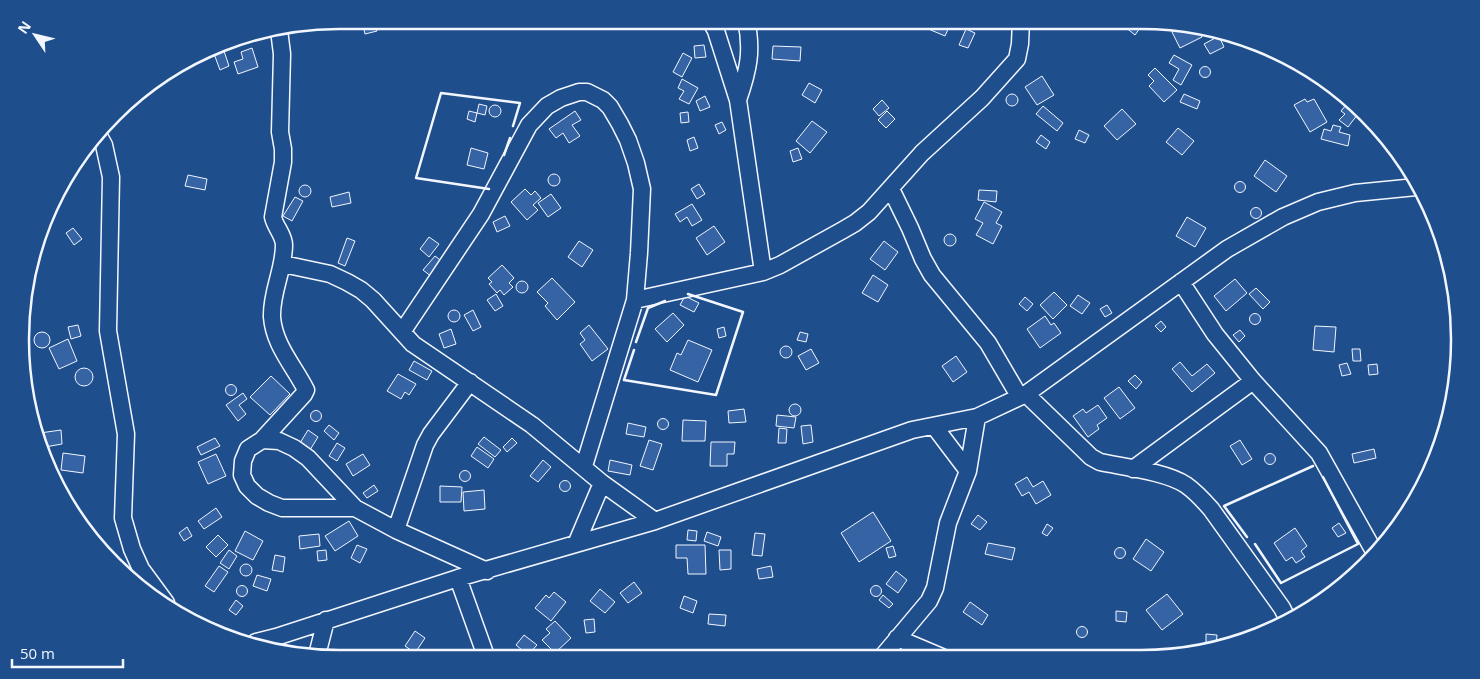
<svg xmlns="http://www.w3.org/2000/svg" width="1480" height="679" viewBox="0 0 1480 679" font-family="'Open Sans',sans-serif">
<rect width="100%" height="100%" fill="#1f4e8c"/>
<path fill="#3563a3" stroke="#f2f6ff" d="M362,20H375L377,31L365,34Z
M930,20H952L945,36L926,28Z
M1121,20H1141L1145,21L1135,35L1119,22Z
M1176,27L1200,32L1202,37L1180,48L1171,30Z
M966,29L975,33L968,48L959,45Z
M1219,36L1224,47L1210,54L1204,44Z
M222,45L229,66L220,70L213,51Z
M704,45L706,57L695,58L694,46Z
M773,46L801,47L800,61L772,59Z
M252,48L258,67L238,74L234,62L243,59L241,52Z
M683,53L692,58L682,77L673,72Z
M1174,55L1192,65L1181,85L1173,80L1179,69L1169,63Z
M1199.5 72a5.5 5.5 0 1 1 11 0a5.5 5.5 0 1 1-11 0Z
M1155,68L1177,90L1164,102L1149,86L1154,81L1148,75Z
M1042,76L1054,95L1037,105L1025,87Z
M682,79L698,88L689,104L679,99L684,91L678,88Z
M809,83L822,90L815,103L802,95Z
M1184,94L1200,101L1197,109L1180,102Z
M1006 100a6 6 0 1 1 12 0a6 6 0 1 1-12 0Z
M705,96L710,107L700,111L696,101Z
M1305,99L1307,102L1314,99L1327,122L1310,132L1294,105Z
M882,100L889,108L879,116L873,109Z
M479,104L487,106L485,115L477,113Z
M1352,104L1361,110L1348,127L1339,120L1345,114L1341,111L1346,105L1349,107Z
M489 111a6 6 0 1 1 12 0a6 6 0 1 1-12 0Z
M1043,106L1063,123L1057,131L1036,114Z
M1122,109L1136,124L1117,140L1104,126Z
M469,111L477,113L475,122L467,119Z
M575,111L581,120L572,125L580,136L569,143L563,133L556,138L549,129Z
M887,111L895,119L886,128L878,120Z
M688,112L689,122L681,123L680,113Z
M812,121L827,132L810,153L796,141Z
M722,122L726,130L719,134L715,125Z
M1333,125L1341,127L1339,132L1350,135L1348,146L1321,139L1324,129L1331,131Z
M1178,128L1194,141L1182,155L1166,142Z
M1079,130L1089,135L1085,143L1075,139Z
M1041,135L1050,142L1046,149L1036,142Z
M694,137L698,148L690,151L687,140Z
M471,148L488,153L484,169L467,165Z
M798,148L802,159L793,162L790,151Z
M1265,160L1287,176L1276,192L1254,176Z
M548 180a6 6 0 1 1 12 0a6 6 0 1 1-12 0Z
M188,175L207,179L205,190L185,186Z
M1234.5 187a5.5 5.5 0 1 1 11 0a5.5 5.5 0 1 1-11 0Z
M699,184L705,194L697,199L691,189Z
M299 191a6 6 0 1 1 12 0a6 6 0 1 1-12 0Z
M525,189L531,195L535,191L541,198L533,205L538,210L527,220L511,202Z
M979,190L997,191L996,202L978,200Z
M349,192L351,203L332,207L330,197Z
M551,194L561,208L548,217L538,203Z
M295,197L303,201L292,221L283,216Z
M984,202L1002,212L996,223L1002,226L993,244L976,235L983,223L975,219Z
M692,204L702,220L692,226L687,217L680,222L675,214Z
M1250.5 213a5.5 5.5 0 1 1 11 0a5.5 5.5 0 1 1-11 0Z
M505,216L510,226L497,232L493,222Z
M1187,217L1206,228L1195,247L1176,236Z
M714,226L725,242L707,255L696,238Z
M73,228L82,239L74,245L66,233Z
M944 240a6 6 0 1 1 12 0a6 6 0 1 1-12 0Z
M429,237L439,244L429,257L420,249Z
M347,238L355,241L345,266L338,263Z
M579,241L593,250L582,267L568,257Z
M884,241L898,252L885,270L870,259Z
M435,256L443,262L432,277L423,270Z
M502,265L514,278L509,283L513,287L504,295L500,290L497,293L489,284L492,282L488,278Z
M873,275L888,285L878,302L862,293Z
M552,278L575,302L557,320L545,306L548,303L537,292Z
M1235,279L1247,293L1226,311L1214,296Z
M516 287a6 6 0 1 1 12 0a6 6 0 1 1-12 0Z
M1256,288L1270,302L1263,309L1249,294Z
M1054,292L1067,305L1053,319L1040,305Z
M496,294L503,306L495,311L487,300Z
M1078,295L1090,303L1082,314L1070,306Z
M685,296L699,303L694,312L680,305Z
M1025,297L1033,304L1027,311L1019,304Z
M1107,305L1112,313L1105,317L1100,309Z
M473,310L481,327L473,331L464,315Z
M448 316a6 6 0 1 1 12 0a6 6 0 1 1-12 0Z
M673,313L684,325L667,342L655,329Z
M1249.5 319a5.5 5.5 0 1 1 11 0a5.5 5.5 0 1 1-11 0Z
M1045,316L1051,325L1054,323L1061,333L1040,348L1027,329Z
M1161,321L1166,327L1161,332L1155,326Z
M78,325L81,336L71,339L68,327Z
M589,325L608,349L592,361L580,344L585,340L580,333Z
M1315,326L1336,327L1334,352L1313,350Z
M724,327L726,336L719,338L717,329Z
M451,329L456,344L444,348L439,334Z
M1240,330L1245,336L1239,342L1233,335Z
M34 340a8 8 0 1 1 16 0a8 8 0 1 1-16 0Z
M800,332L808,334L806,342L797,340Z
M68,339L77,361L59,369L49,348Z
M688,340L712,350L698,382L670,370L677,353L681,355Z
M780 352a6 6 0 1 1 12 0a6 6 0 1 1-12 0Z
M811,349L819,363L806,370L798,356Z
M1352,349H1360L1361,361H1353Z
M956,356L967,372L953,382L942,366Z
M414,361L432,371L427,380L409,370Z
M1180,362L1192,376L1207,364L1215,373L1192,392L1172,369Z
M1347,363L1351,374L1342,376L1339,365Z
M1377,364L1378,374L1369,375L1368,365Z
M75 377a9 9 0 1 1 18 0a9 9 0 1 1-18 0Z
M398,374L416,384L409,395L405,392L401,399L387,391Z
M1135,375L1142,382L1136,389L1128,381Z
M271,376L290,394L270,415L250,397Z
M225.5 390a5.5 5.5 0 1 1 11 0a5.5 5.5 0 1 1-11 0Z
M1119,387L1135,408L1120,419L1104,398Z
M243,393L247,399L239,405L246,414L238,421L226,405Z
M789 410a6 6 0 1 1 12 0a6 6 0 1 1-12 0Z
M1098,405L1107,418L1097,425L1099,429L1088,437L1073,416L1083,409L1086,413Z
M744,409L746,422L729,423L728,411Z
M310.5 416a5.5 5.5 0 1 1 11 0a5.5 5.5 0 1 1-11 0Z
M777,415L796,417L794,428L776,426Z
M657.5 424a5.5 5.5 0 1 1 11 0a5.5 5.5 0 1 1-11 0Z
M683,420L706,421L705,441H682Z
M628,423L646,427L644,437L626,434Z
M329,425L339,433L334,440L324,431Z
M811,425L813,442L803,444L801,426Z
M779,428L787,429L786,443H778Z
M61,430L62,444L45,447L40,433Z
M308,430L318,437L310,450L300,443Z
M484,437L501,450L495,457L478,444Z
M215,438L220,446L201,455L197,447Z
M512,438L517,443L507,452L503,447Z
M649,440L662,444L653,470L640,466Z
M1240,440L1252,459L1242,465L1230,446Z
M711,442H735L734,454H727V466H710Z
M337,443L345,448L337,461L329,456Z
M477,447L494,459L488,468L471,456Z
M1374,449L1376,458L1354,463L1352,454Z
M63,453L85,456L83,473L61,470Z
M1264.5 459a5.5 5.5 0 1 1 11 0a5.5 5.5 0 1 1-11 0Z
M216,454L226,476L208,484L198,462Z
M363,454L370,465L353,476L346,464Z
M543,460L551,467L538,482L530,476Z
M610,460L632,465L630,475L608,471Z
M459.5 476a5.5 5.5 0 1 1 11 0a5.5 5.5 0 1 1-11 0Z
M1027,477L1033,487L1043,481L1051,495L1036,504L1029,492L1022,496L1015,484Z
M559.5 486a5.5 5.5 0 1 1 11 0a5.5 5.5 0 1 1-11 0Z
M374,485L378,491L367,498L363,493Z
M440,486L462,487L461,502H440Z
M484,490L485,509L464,511L463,492Z
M216,508L222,517L204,529L198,521Z
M873,512L891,541L859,562L841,533Z
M978,515L987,522L980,530L971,524Z
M349,521L358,536L335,551L325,536Z
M1339,523L1346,533L1338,537L1332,528Z
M1047,524L1053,528L1047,536L1042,533Z
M187,527L192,536L184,541L179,533Z
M1295,528L1307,546L1301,551L1305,557L1296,563L1292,557L1286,561L1274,543Z
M688,530L697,531L696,541L687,540Z
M245,531L263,541L253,560L235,551Z
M707,532L721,537L718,546L704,541Z
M755,533L765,534L762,556L752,555Z
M319,534L320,546L300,549L299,536Z
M218,535L228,545L216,557L206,547Z
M1146,539L1164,552L1151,571L1133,559Z
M988,543L1015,548L1012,560L985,554Z
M357,545L367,549L360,563L351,558Z
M676,545H705L706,574H688L687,558H676Z
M893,546L896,556L889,558L886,548Z
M1114.5 553a5.5 5.5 0 1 1 11 0a5.5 5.5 0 1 1-11 0Z
M229,550L237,556L229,569L220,563Z
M326,550L327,560L318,561L317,551Z
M719,550H731V569L720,570Z
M275,555L285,557L283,572L272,570Z
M240 570a6 6 0 1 1 12 0a6 6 0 1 1-12 0Z
M219,566L228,572L214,592L205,586Z
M771,566L773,577L759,579L757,569Z
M896,571L907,580L898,593L886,584Z
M257,575L271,579L267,591L253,586Z
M634,582L642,593L628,603L620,593Z
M870.5 591a5.5 5.5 0 1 1 11 0a5.5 5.5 0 1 1-11 0Z
M236.5 591a5.5 5.5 0 1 1 11 0a5.5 5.5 0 1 1-11 0Z
M600,589L615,602L605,613L590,601Z
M554,592L566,602L551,621L535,608L546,595L549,598Z
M1167,594L1183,614L1162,630L1146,610Z
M883,595L893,604L889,608L879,600Z
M684,596L697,601L693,613L680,608Z
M236,600L243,606L236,615L229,610Z
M970,602L988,615L982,625L963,612Z
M1116,611L1127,612L1126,622L1116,621Z
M709,614L726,615L725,626L708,624Z
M594,619L595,632L586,633L584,620Z
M555,621L571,638L555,653L542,640L550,633L546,629Z
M1076.5 632a5.5 5.5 0 1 1 11 0a5.5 5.5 0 1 1-11 0Z
M415,631L425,638L415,653L405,646Z
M1206,634L1217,635L1216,645H1206Z
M524,635L537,645L528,655L516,645Z
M357,650L368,655L366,659H353Z"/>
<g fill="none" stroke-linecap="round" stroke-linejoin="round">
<g stroke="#f2f6ff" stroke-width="19">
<path id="minor" d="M710,20L716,31L738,100
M746,20C753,51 748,71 738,100L763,272
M279,30L282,54L280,132L283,149V162L273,217C275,227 284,235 284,245C284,270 271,292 272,317C274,345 294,366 306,390L304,394L262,440L248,449L243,461L242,475L247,486L257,496L269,503L282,508H355
M99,136L104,145L111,177L108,331L126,434L123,518L132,549L141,569L166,603
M891,189L910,228L923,259L932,275L988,343L1019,396L1026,394L1091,457L1100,462C1124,467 1167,472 1186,485C1196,492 1204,501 1211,509L1282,608L1288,620
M283,264L330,274L347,282L361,290L373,300L413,344L532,425L602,483L655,521
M1181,282L1215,334L1253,381L1319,453L1375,553
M635,300L763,272L780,265L843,230L855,223L869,212L922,153L982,98L1017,59L1020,44L1021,20
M402,332L481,214L529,125L547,106L561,98L579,92H587L603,100L610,107L620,124L628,140L636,163L642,189L639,253L635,300L584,466
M934,426L968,471
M262,440L279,441L294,448L308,458L355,508L396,530L487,571
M1133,469L1253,381
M396,530L425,445L431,434L470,382
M577,542L602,483
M458,578L487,659
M897,638L942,657
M256,642L276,637L458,578L655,521L912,430L977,417L1026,394L1227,249L1283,217L1318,202L1355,193L1416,187
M317,655L326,620
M882,657L929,601L935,588L948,523L968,471L977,417"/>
</g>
<use href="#minor" stroke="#1f4e8c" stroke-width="16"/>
<path stroke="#f2f6ff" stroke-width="2.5" d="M504,155L510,138
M489,189L416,178L441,93L520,103L513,126
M636,342L648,308L665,301
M634,350L624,380L716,395L743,312L688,294
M1247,537L1224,506L1313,466
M1255,544L1281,583L1358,544L1323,477"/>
</g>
<path d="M0 0H1480V679H0ZM339 29H1141A310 310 0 0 1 1451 339V340A310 310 0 0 1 1141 650H339A310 310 0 0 1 29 340V339A310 310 0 0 1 339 29Z" fill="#1f4e8c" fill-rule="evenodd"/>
<path fill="none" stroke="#f2f6ff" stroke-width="2.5" d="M339 29H1141A310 310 0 0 1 1451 339V340A310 310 0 0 1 1141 650H339A310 310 0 0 1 29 340V339A310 310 0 0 1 339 29Z"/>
<g transform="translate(35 35) rotate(305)" stroke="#1f4e8c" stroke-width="4" paint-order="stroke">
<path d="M0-4L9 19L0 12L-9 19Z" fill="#f2f6ff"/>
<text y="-8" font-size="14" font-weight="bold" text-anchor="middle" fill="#f2f6ff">N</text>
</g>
<path d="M12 659v8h111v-8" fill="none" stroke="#f2f6ff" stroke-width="2.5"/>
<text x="20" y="659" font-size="15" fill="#f2f6ff" stroke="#1f4e8c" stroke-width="4" paint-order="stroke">50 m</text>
</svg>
